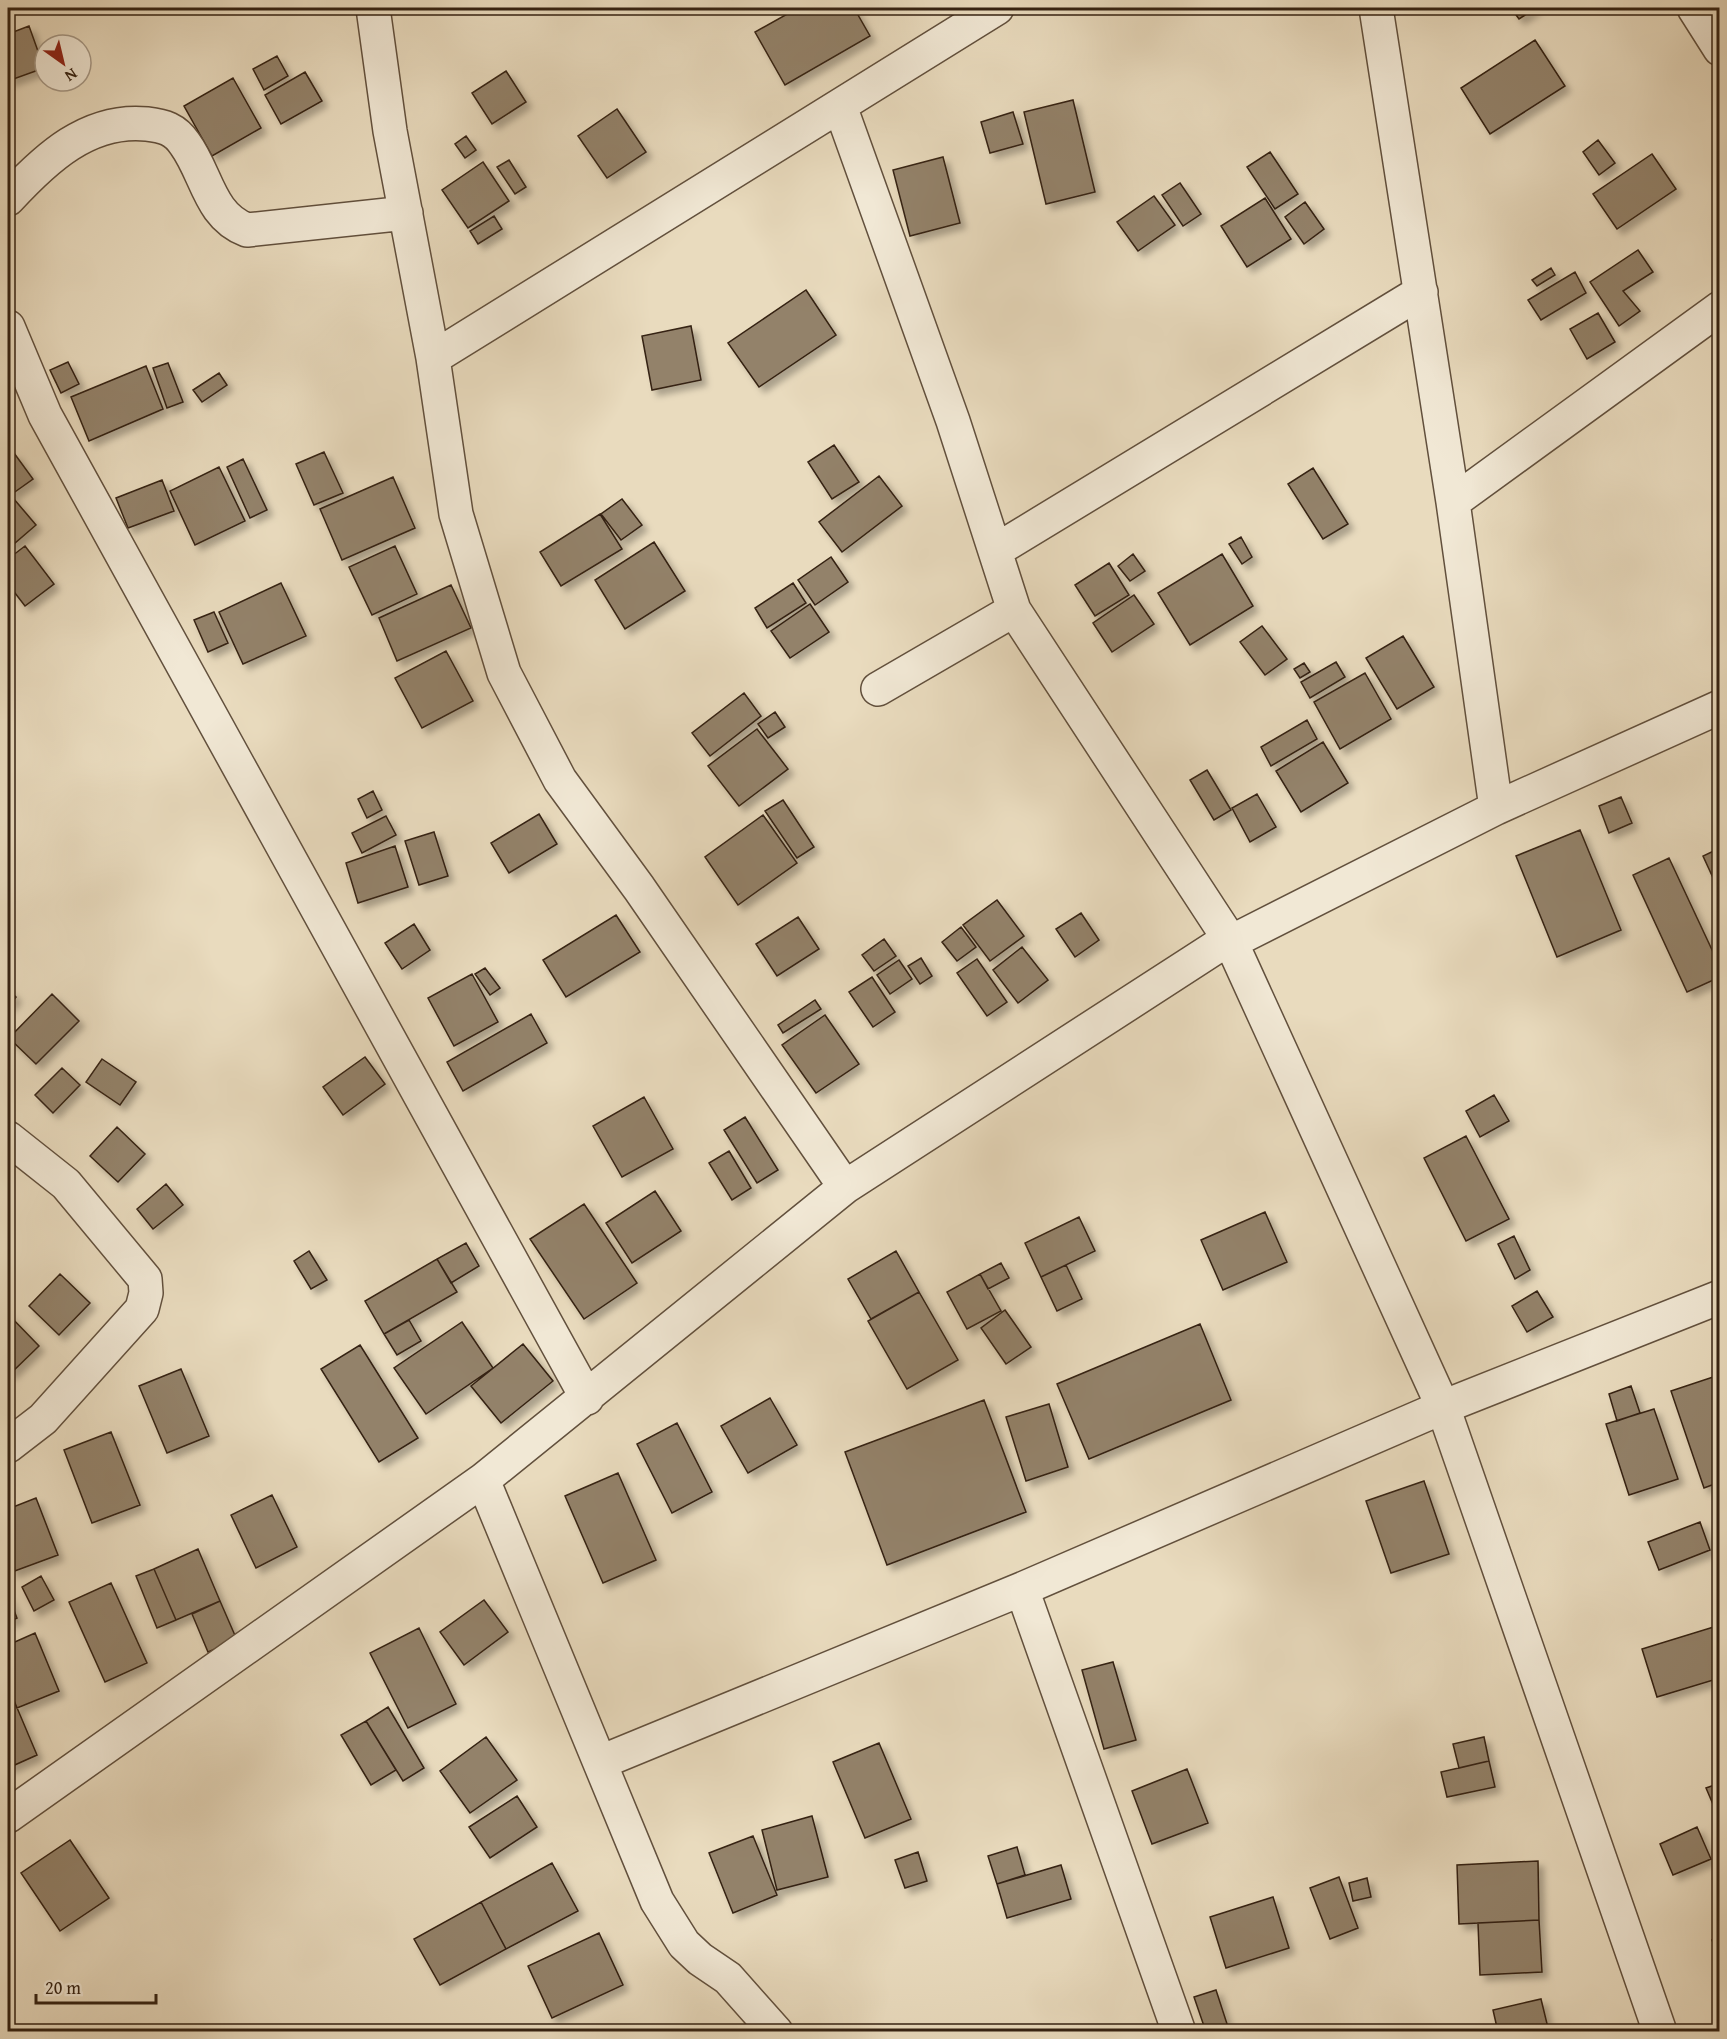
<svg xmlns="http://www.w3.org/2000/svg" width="1727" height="2039" viewBox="0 0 1727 2039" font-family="'Gentium Book Plus',serif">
<defs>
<filter id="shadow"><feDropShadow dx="5.5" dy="5.5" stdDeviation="3" flood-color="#0004"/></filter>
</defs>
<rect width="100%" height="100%" fill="#e9dbbe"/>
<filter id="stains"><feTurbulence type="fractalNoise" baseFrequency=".00333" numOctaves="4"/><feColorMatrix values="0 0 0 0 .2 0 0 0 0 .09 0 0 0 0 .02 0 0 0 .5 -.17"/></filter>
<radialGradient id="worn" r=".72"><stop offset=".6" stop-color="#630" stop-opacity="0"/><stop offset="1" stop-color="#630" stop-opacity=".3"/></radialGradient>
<path fill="#93826b" stroke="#352212" stroke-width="1.5" filter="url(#shadow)" d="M798,8H854L870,36L785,85L755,32Z
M1511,8H1536L1519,19Z
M29,26L44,68L8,81V34Z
M1535,40L1565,86L1490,134L1461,88Z
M277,56L288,76L264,90L253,69Z
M506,71L526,102L492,124L472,93Z
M305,72L322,101L281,124L265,95Z
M233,78L261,128L212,156L184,106Z
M1073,100L1095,192L1046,204L1024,112Z
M617,109L646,152L607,178L578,136Z
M1013,112L1023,144L990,153L981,122Z
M466,136L476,150L465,158L455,144Z
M1598,140L1615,163L1599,175L1583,152Z
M1270,152L1298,194L1275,209L1247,167Z
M1652,154L1676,189L1617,229L1593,194Z
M943,157L960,223L910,236L893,170Z
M509,160L526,187L515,194L497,167Z
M483,162L509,201L468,228L442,190Z
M1180,183L1201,214L1183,226L1162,195Z
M1154,196L1175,225L1138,251L1117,222Z
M1265,198L1291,239L1247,267L1221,226Z
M1305,202L1324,229L1304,244L1285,217Z
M494,216L502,229L478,244L470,231Z
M1638,250L1653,272L1623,291L1640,311L1619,326L1590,282Z
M1551,268L1555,275L1537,286L1532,280Z
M1575,272L1586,293L1541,320L1528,300Z
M806,290L836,335L759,387L728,343Z
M1598,313L1615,342L1587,359L1570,329Z
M691,326L701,380L652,390L642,336Z
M68,362L79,384L61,393L50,370Z
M168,363L183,402L167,408L153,368Z
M146,366L163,409L89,441L71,397Z
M219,373L227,385L202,402L193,390Z
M834,445L859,482L832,499L808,462Z
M324,452L343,493L314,505L296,464Z
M14,453L33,479L12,494L8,487V458Z
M243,459L267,510L250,518L227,467Z
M219,467L245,521L195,545L170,491Z
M1313,468L1348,524L1323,539L1288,484Z
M879,476L902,506L842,552L819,522Z
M393,477L415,528L342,560L320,509Z
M162,480L174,511L128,528L116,498Z
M8,492L36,525L8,549Z
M622,499L642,525L621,540L601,514Z
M600,514L622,549L561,586L540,552Z
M1241,537L1252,557L1242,564L1229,544Z
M654,542L685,591L625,629L595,580Z
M25,546L54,584L25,606L8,584V559Z
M395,546L417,594L372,615L349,567Z
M1133,554L1145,571L1130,581L1118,566Z
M1222,554L1253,606L1190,645L1158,593Z
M831,557L848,582L815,605L798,580Z
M1109,563L1129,595L1095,616L1075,585Z
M281,583L306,636L243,664L219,612Z
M793,583L806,603L767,628L755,608Z
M451,585L471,628L397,661L379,618Z
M1134,595L1154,624L1112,652L1093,623Z
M810,604L829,632L790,658L771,631Z
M214,612L228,643L208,652L194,620Z
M1262,626L1287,659L1265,675L1240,642Z
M1403,636L1434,687L1397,709L1366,658Z
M446,651L473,701L422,728L395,678Z
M1336,662L1345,677L1310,698L1301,682Z
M1304,663L1310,672L1300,678L1294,669Z
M1365,673L1391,719L1340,749L1314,702Z
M744,693L761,716L710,756L692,733Z
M775,712L785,727L768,738L758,724Z
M1307,720L1317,739L1271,766L1261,747Z
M757,729L788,769L739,806L708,766Z
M1323,742L1348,783L1301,812L1276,771Z
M1207,770L1231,810L1214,820L1190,780Z
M373,791L382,810L367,818L358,799Z
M1257,794L1276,827L1250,842L1232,808Z
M1621,797L1632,823L1609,833L1599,806Z
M783,800L814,847L797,858L765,811Z
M539,814L557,844L509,873L491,843Z
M763,815L797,863L738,905L705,857Z
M386,816L396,835L362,853L352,833Z
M1580,830L1621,930L1557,957L1516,856Z
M434,832L448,876L419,885L405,841Z
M395,846L408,887L358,903L346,863Z
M1720,848V893L1703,856Z
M1669,858L1720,967V977L1687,992L1633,875Z
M997,900L1024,936L990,961L963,925Z
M1081,913L1099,940L1075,957L1056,929Z
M616,915L640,952L566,997L543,960Z
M798,917L819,949L777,976L756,944Z
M414,924L430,950L402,969L385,943Z
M961,927L976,947L957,961L942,942Z
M884,939L896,956L874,971L862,955Z
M1022,947L1048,980L1018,1003L993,970Z
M921,958L932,976L920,984L908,966Z
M977,959L1007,1002L987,1016L957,973Z
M899,960L912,979L890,994L877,975Z
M485,968L500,988L490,995L475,974Z
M472,974L498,1022L454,1046L428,998Z
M872,977L895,1012L873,1027L849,992Z
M8,989L16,997L8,1007Z
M52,994L79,1021L36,1064L9,1038Z
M815,1000L821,1009L783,1033L778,1025Z
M531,1014L547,1043L463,1091L447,1062Z
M825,1015L859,1064L816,1093L782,1045Z
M365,1057L385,1084L343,1115L323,1087Z
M102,1059L136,1082L120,1105L86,1082Z
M62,1068L80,1085L53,1113L35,1095Z
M1494,1095L1509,1121L1480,1137L1466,1111Z
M644,1097L673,1149L622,1177L593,1126Z
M745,1117L778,1170L757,1183L724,1130Z
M117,1127L145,1154L118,1182L90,1156Z
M1466,1136L1509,1219L1466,1241L1424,1158Z
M729,1151L751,1188L732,1200L709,1163Z
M166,1184L183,1205L153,1229L137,1209Z
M655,1191L681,1231L632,1263L606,1223Z
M584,1204L637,1283L584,1319L530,1239Z
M1265,1212L1287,1262L1223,1290L1201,1240Z
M1079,1217L1095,1251L1041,1277L1025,1243Z
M1514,1236L1530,1270L1515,1279L1498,1244Z
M466,1243L479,1266L451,1283L437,1259Z
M309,1251L327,1280L311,1289L294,1261Z
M896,1251L919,1292L871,1319L848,1279Z
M437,1259L457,1292L384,1334L365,1301Z
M1001,1263L1009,1278L988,1289L980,1274Z
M1066,1265L1082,1299L1057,1311L1041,1277Z
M60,1274L90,1303L59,1335L29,1306Z
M980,1274L1001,1311L967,1329L947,1292Z
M1537,1291L1553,1317L1527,1332L1512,1306Z
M919,1292L958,1360L907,1389L868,1321Z
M1005,1310L1031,1347L1006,1364L981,1328Z
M8,1314L39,1346L10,1374L8,1371Z
M409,1320L421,1341L397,1355L384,1334Z
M462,1322L493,1368L426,1414L394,1368Z
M1200,1324L1231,1400L1089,1459L1057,1384Z
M523,1344L553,1381L501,1423L471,1386Z
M360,1345L418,1438L379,1462L321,1369Z
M181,1369L209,1436L167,1453L139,1386Z
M1719,1375L1720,1482L1704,1488L1671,1391Z
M1631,1386L1640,1413L1617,1421L1609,1394Z
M770,1398L797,1445L748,1473L721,1426Z
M984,1400L1026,1512L887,1565L845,1452Z
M1049,1404L1068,1467L1026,1481L1006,1417Z
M1654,1409L1678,1479L1629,1495L1606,1424Z
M677,1423L712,1492L672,1513L637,1444Z
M111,1432L140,1505L92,1523L64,1450Z
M618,1473L656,1560L603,1583L565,1496Z
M1424,1481L1449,1554L1391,1573L1366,1501Z
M272,1495L297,1547L256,1568L231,1515Z
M36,1498L58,1555L12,1572L8,1558V1509Z
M1700,1522L1710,1550L1659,1570L1648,1542Z
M198,1549L220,1601L176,1620L154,1569Z
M154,1569L176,1620L157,1628L136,1576Z
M41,1576L54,1600L34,1611L22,1587Z
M111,1583L147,1663L105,1682L69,1602Z
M8,1595L17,1618L8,1622Z
M484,1600L508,1632L464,1665L440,1632Z
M220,1601L237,1640L208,1652L192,1614Z
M1720,1625V1678L1657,1697L1642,1649Z
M419,1628L456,1704L408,1728L370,1653Z
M35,1633L59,1691L17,1708L8,1685V1645Z
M1113,1662L1136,1740L1104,1749L1082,1670Z
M15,1703L37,1755L8,1768V1707Z
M388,1707L424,1768L403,1781L366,1721Z
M366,1721L396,1770L371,1785L341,1735Z
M486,1737L517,1780L470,1813L440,1771Z
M1484,1737L1489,1761L1459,1768L1453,1744Z
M879,1743L911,1819L865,1838L833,1762Z
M1489,1761L1495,1787L1447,1797L1441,1772Z
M1187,1769L1208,1823L1152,1844L1132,1791Z
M1720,1783V1815L1718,1816L1706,1788Z
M517,1796L537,1827L490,1858L469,1827Z
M812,1816L828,1877L777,1890L762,1830Z
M1697,1827L1711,1859L1673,1875L1660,1844Z
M753,1836L777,1895L733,1913L709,1853Z
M70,1840L109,1898L60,1931L21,1873Z
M1017,1847L1025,1875L997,1884L988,1856Z
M918,1852L927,1881L905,1888L895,1860Z
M1538,1861L1539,1920L1459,1924L1457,1865Z
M552,1863L578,1911L506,1949L481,1902Z
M1061,1865L1071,1899L1007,1918L997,1884Z
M1339,1877L1358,1928L1330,1939L1310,1888Z
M1367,1878L1371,1897L1353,1901L1349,1883Z
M1273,1897L1289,1948L1226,1968L1210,1917Z
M481,1902L506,1949L440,1985L414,1939Z
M1539,1920L1542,1972L1480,1975L1478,1923Z
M599,1933L623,1985L552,2018L528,1966Z
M1720,1937V1962L1712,1940Z
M1216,1990L1229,2030L1206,2032L1194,1997Z
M1541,1999L1549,2032H1498L1493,2010Z"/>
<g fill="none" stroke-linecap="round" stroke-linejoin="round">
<g stroke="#62503d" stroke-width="36">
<path id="minor" d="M373,8L390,131L433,358L456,514L504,673L560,780L639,888L845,1187
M1376,8L1453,502L1496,808
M1694,8L1720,49
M840,106L953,421L1014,610L1231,942L1443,1407L1660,2032
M8,199C45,159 88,118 147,124C164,126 175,129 185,144C207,174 209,216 247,230L406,213
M8,327L45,415L587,1398
M433,358L997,8
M1453,502L1720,308
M995,551L1421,292
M878,689L1014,610
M8,1138L66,1184L145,1279L146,1293L142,1309L43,1419L8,1446
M483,1480L657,1901L684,1944L700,1959L728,1978L776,2032
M1022,1589L1179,2032
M601,1762L1022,1589L1443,1407L1720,1297
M8,1816L483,1480L845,1187L1216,947L1231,942L1496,808L1720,707"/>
</g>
<use href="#minor" stroke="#f1e8d5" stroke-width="33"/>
</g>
<rect width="1727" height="2039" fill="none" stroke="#e9dbbe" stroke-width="30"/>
<rect x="9" y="9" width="1709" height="2021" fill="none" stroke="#352212" stroke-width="3"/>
<rect x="15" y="15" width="1697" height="2009" fill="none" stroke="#352212" stroke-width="1.5"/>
<g transform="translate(63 63) rotate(146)"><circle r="28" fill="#f1e8d5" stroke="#a69987" stroke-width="1.5"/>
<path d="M0-4.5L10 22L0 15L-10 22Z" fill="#8f2418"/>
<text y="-9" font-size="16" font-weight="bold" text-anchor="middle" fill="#352212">N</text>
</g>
<path d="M36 1994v9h120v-9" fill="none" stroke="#352212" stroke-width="3"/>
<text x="45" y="1994" font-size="18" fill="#352212" stroke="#f1e8d5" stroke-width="4.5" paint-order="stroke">20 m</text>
<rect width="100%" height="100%" filter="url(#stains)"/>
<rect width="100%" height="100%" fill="url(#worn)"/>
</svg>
